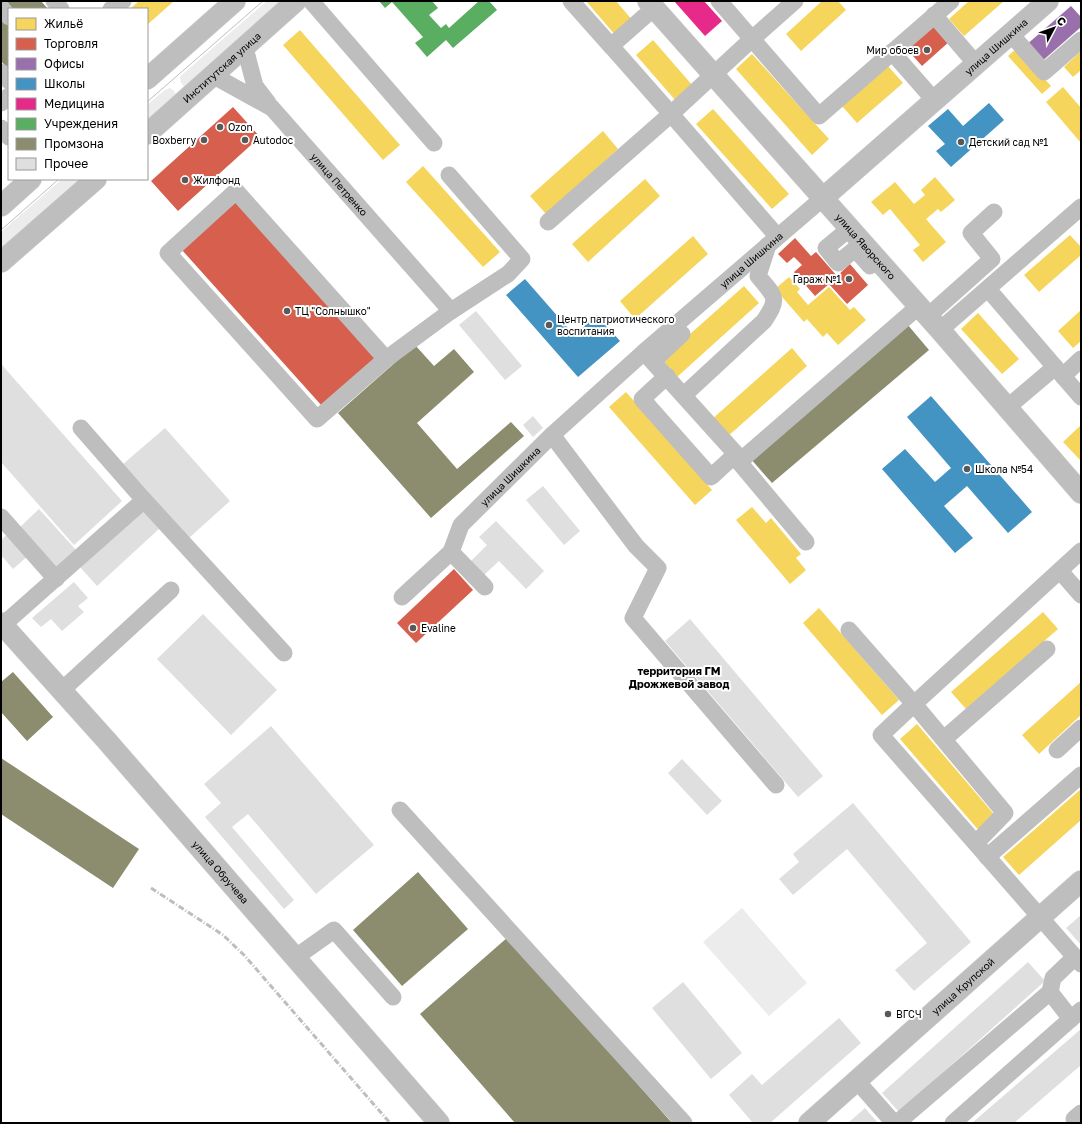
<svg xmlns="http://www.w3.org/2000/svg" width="1082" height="1124" viewBox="0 0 1082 1124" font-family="'Golos Text',sans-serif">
<rect width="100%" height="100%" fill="#fff"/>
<path fill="#ececec" d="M267,1H293L186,88C182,85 180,82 180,77L184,73Z
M170,88L174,91L177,96L147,126V105L165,90Z
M62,179H85L1,252V232Z
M742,908L807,983L769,1016L703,942Z"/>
<path fill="#f6d55c" d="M139,1H174L147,25V9H130Z
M586,1H616L633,21L616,36Z
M822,1H838L846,10L801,51L786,34Z
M969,1H1004L964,36L949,19Z
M300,30L400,145L383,160L283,45Z
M653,40L693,86L676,101L636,55Z
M1017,48L1051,86L1042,94L1008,56Z
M1081,51V70L1073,77L1064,67Z
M752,54L829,139L812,155L736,69Z
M888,66L903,83L857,123L842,106Z
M1063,87L1081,108V143L1046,102Z
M713,109L789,194L772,209L696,124Z
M603,131L618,149L546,214L530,196Z
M423,166L500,252L483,267L406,182Z
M935,177L955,200L941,212L938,209L926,219L946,242L923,262L913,250L920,245L890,209L883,215L871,202L895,182L914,204L925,195L921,190Z
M645,179L660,196L588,262L572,244Z
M1070,235L1081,247V255L1039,292L1024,275Z
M693,236L708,254L635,319L620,301Z
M789,277L800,289L797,292L808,305L829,287L850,310L854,307L866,320L838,345L827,333L823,337L807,319L804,322L775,289Z
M744,286L759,303L677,377L662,359Z
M1081,310V341L1073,348L1058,331Z
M978,313L1019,359L1002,374L961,329Z
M792,348L807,366L727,437L711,420Z
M626,392L712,490L695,505L609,407Z
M1080,426L1081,427V461L1063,442Z
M752,507L766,523L771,518L801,554L796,558L806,570L790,584L736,520Z
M819,608L899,700L882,715L803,623Z
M1043,612L1058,629L966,709L951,692Z
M1081,682V715L1039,754L1022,735Z
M917,724L998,819L981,833L900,739Z
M1081,789V820L1019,875L1003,857Z"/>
<path fill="#d6604d" d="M935,23L950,41L922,66L906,48Z
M233,107L260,137L178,211L151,181Z
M237,201L377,357L322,406L182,250Z
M795,238L811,256L816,252L837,276L850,264L868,285L847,304L829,284L815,296L794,272L802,265L794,257L787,263L778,254Z
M454,569L473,590L416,643L397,623Z"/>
<path fill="#9970ab" d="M1071,6L1081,17V27L1040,63L1025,46Z"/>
<path fill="#4393c3" d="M989,103L1004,120L951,167L936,151L945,144L928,126L948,109L963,126Z
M525,279L574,335L597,315L620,341L578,377L506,295Z
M931,396L1032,512L1008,533L967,486L944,506L973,538L955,553L882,469L905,449L935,482L951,468L907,417Z"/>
<path fill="#e7298a" d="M674,1H704L722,21L705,36Z"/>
<path fill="#5aae61" d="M379,1H432L438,8L429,15L441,28L446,24L449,28L479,1H489L497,10L453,48L446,40L427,57L415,43L423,37L392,2L385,8Z"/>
<path fill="#8c8c6e" d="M5,1H41L48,9H12Z
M1,15L9,24V70L1,61Z
M907,324L929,350L772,483L750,458Z
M415,345L434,366L454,349L474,372L417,423L457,469L511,422L524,436L431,518L338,413Z
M13,672L53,717L27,741L1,712V682Z
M1,758L139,849L113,888L1,814Z
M418,872L468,929L402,986L353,930Z
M508,937L672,1123H515L420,1014Z"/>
<path fill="#dfdfdf" d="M476,311L522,366L505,380L459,325Z
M2,365L122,501L74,545L1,462Z
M533,416L543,428L533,437L523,425Z
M165,428L230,501L189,538L123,464Z
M543,486L580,531L564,545L526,500Z
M39,509L76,550L56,568L20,527Z
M143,509L160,528L97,586L80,567Z
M496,521L544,571L526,589L499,561L484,575L471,561L487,545L479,537Z
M9,533L29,555L13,569L1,555V540Z
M74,582L88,598L78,606L84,612L62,631L51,619L41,627L32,618Z
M203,614L277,690L231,735L157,659Z
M690,619L823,776L798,797L665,641Z
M271,726L374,845L316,894L248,814L232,827L294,900L284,909L205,817L221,803L204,784Z
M682,759L722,801L707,815L668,773Z
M853,803L971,942L914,991L895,970L927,943L847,849L793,895L779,879L799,862L793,854Z
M1081,915V945L1066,928Z
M1028,962L1045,981L899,1112L882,1093Z
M683,982L742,1053L711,1079L652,1008Z
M839,1018L861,1043L770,1123H753L729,1095L752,1074L762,1085Z
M1081,1029V1065L1014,1123H972Z
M865,1108L878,1123H848Z"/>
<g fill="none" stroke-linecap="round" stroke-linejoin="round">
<g stroke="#dbdbdb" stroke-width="22">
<g id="major">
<path id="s3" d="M648,1L940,330L1081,493"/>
<path d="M147,79L235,1"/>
<path id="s4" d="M147,134L296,1"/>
<path id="s5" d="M823,198L1048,1"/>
<path d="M1,206L31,179"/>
<path d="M1,262L96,179"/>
<path id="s6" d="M1,623L107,741L439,1123"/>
<path id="s7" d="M809,1123L1081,881"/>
</g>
</g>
<g stroke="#bebebe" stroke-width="17">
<path d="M54,1L61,9"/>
<path d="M311,1L434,143"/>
<path d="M571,1L611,46L654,8"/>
<path d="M719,1L752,39L795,1"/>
<path d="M1,7L9,17"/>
<path d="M111,9L123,1"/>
<path d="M934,15L976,64"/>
<path d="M1010,33L1044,72L1081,40"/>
<path d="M611,46L671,114L752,39L819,116L951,1"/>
<path d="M245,48L255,86L268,103"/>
<path d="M892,52L934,100"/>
<path d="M1,72L9,81"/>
<path id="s1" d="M214,76L272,108L451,311"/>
<path d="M1,103L9,96"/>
<path d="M1,128L9,137"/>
<path d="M548,222L671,114L777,236"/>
<path d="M849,229L826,248L838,263L855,249L870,266"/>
<path d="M988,289L1055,367"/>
<path d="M928,316L992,259L971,233L994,212"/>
<path d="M940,330L1081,207"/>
<path d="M644,352L736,454L739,462"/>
<path d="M386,359L236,191L168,253L317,419L386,359L451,311L508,274L522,259L449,175"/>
<path d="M653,361L682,334"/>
<path d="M667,376L642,399L711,477L736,454"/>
<path d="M1063,376L1081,359"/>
<path d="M684,395L764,321C780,297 775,297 758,276L768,245"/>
<path d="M1008,407L1055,367L1081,397"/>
<path d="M552,435L636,546L658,568L633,618L776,785"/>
<path d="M144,500L284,653"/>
<path d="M1,517L56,579"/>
<path d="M806,542L739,462L919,306"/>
<path id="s2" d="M451,552L461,525L552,435L644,352L823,198"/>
<path d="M1060,571L1081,595"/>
<path d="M402,597L451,552L485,587"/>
<path d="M3,625L144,500L81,428"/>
<path d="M849,630L914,704L881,735L1081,964"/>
<path d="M62,690L171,590"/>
<path d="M944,739L1047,649"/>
<path d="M1057,750L1081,728"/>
<path d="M400,810L684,1123"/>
<path d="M976,843L1005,813L914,704L1081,551"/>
<path d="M987,857L1081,775"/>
<path d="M296,957L334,930L393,997"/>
<path d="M1050,992L1071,1019"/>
<path d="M857,1081L894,1123"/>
<path d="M1074,1119L1081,1113"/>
<path d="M897,1123L1050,992L1053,978L1075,957"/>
<path d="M953,1123L1081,1010"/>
</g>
<use href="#major" stroke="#bebebe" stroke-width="21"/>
<path stroke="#bebebe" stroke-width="1" d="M147,102L263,1
M1,230L59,179"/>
<path stroke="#bebebe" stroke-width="3" stroke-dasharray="6 2 1 2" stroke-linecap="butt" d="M151,888L223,935L244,955L390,1123"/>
</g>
<g fill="#595959" stroke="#fff" stroke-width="1.5">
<circle cx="927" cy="50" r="4"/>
<circle cx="220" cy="127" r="4"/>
<circle cx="204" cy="140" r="4"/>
<circle cx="245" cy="140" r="4"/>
<circle cx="961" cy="142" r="4"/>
<circle cx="185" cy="180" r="4"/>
<circle cx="849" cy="279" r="4"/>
<circle cx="287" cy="311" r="4"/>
<circle cx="549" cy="325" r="4"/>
<circle cx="967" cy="469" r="4"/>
<circle cx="413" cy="628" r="4"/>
<circle cx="888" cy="1014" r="4"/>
</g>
<g text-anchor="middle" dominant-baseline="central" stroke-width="4" stroke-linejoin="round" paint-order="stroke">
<g font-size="10" fill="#000" stroke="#fff">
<text stroke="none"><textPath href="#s5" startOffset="230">улица Шишкина</textPath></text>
<text stroke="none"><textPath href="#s4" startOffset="100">Институтская улица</textPath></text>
<text stroke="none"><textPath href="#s1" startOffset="168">улица Петренко</textPath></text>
<text stroke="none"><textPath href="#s3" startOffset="328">улица Яворского</textPath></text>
<text stroke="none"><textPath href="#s2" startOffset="422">улица Шишкина</textPath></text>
<text stroke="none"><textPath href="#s2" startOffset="98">улица Шишкина</textPath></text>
<text stroke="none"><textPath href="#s6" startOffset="332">улица Обручева</textPath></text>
<text stroke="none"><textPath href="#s7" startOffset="206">улица Крупской</textPath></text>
</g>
<g font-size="10" fill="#000" stroke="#fff" text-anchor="start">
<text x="919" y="50" text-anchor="end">Мир обоев</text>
<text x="228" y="127">Ozon</text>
<text x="196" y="140" text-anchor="end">Boxberry</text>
<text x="253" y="140">Autodoc</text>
<text x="969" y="142">Детский сад №1</text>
<text x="193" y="180">Жилфонд</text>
<text x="841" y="279" text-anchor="end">Гараж №1</text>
<text x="295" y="311">ТЦ "Солнышко"</text>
<text x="557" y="319">Центр патриотического<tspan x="557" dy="12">воспитания</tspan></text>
<text x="975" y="469">Школа №54</text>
<text x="421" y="628">Evaline</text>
<text x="896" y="1014">ВГСЧ</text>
</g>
<g font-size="11" font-weight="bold" fill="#000" stroke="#fff">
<text x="679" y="670">территория ГМ<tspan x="679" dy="13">Дрожжевой завод</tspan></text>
</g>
</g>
<rect width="1082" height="1124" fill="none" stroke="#000000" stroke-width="4"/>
<rect x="8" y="8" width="140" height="172" fill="#ffffff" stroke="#999999"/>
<rect x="16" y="18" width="20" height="12" fill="#f6d55c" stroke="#999999"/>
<text x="44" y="28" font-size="12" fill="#000000">Жильё</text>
<rect x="16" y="38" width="20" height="12" fill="#d6604d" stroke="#999999"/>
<text x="44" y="48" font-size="12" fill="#000000">Торговля</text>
<rect x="16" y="58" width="20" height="12" fill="#9970ab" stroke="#999999"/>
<text x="44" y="68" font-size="12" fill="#000000">Офисы</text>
<rect x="16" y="78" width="20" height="12" fill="#4393c3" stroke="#999999"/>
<text x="44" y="88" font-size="12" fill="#000000">Школы</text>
<rect x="16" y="98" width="20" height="12" fill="#e7298a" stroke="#999999"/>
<text x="44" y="108" font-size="12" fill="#000000">Медицина</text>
<rect x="16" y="118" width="20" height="12" fill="#5aae61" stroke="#999999"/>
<text x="44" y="128" font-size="12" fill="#000000">Учреждения</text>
<rect x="16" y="138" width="20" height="12" fill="#8c8c6e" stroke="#999999"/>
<text x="44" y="148" font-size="12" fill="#000000">Промзона</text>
<rect x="16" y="158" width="20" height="12" fill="#dfdfdf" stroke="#999999"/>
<text x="44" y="168" font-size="12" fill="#000000">Прочее</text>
<g transform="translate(1054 28) rotate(49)" stroke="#ffffff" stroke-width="3" paint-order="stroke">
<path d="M0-3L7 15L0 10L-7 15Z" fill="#000000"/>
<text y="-6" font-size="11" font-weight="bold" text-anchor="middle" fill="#000000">С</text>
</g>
</svg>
